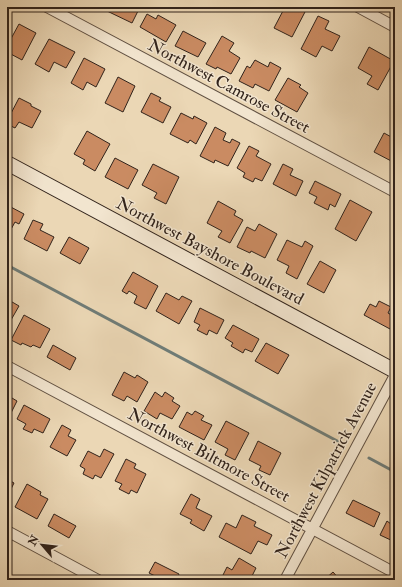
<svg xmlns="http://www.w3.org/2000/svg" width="402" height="587" viewBox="0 0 402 587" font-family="'IM FELL Double Pica',serif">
<rect width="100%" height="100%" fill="#ebd7b5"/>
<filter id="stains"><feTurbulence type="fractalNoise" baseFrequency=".005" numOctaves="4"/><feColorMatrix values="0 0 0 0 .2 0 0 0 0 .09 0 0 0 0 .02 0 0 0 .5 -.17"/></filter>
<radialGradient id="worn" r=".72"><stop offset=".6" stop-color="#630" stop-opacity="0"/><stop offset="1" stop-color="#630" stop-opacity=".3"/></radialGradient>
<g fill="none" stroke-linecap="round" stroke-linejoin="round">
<path stroke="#6f7c77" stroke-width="3" d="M7,265L341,443
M369,458L395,472"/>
</g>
<path fill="#ca8b62" stroke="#31231b" d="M109,7H131L138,11L132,23L107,11Z
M285,7H300L306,10L292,37L274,28Z
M147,14L156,19L158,15L176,25L166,42L140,27Z
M318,16L329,21L325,29L340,36L332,51L322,46L316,57L301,49Z
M19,24L36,33L22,60L7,52V46Z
M183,31L206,43L198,57L175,46Z
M222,36L234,43L229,51L240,58L231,74L217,67L216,69L206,64Z
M49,39L75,52L66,68L54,62L49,72L35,64Z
M369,47L394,61L378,90L367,84L372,76L358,68Z
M84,58L105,69L96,87L87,82L83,90L71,83Z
M255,60L268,67L270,62L281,68L269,91L255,84L253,88L239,81L247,66L250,68Z
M118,77L135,86L123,112L105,103Z
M288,78L301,85L299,87L308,93L297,112L275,100Z
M151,93L161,98L159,101L171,107L163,123L141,112Z
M19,98L31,104V106L41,111L32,128L19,122L15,128L7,124V121Z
M181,113L193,119L194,116L207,123L196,144L190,140L188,143L170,134Z
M215,127L226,133L223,140L230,143L232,139L240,143L228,166L215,160L214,163L200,156Z
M87,131L110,144L95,171L83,164L85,160L74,154Z
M384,133L395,139V163L374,152Z
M249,146L259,151L256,156L271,164L262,181L255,178L253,182L243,177L245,173L237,168Z
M115,158L138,170L128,189L105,177Z
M153,164L179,177L166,204L154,198L157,193L142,185Z
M283,164L293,169L290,175L303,181L296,196L273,184Z
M315,181L341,194L335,207L330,204L328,210L314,203L317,197L309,193Z
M350,200L372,212L356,241L335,229Z
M218,201L236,211L234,215L243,220L230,243L218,237L222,231L207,223Z
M7,205L24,214L19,224L15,222L9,233L7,232Z
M33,220L43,224L40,230L54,237L47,251L24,239Z
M259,224L277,234L265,258L251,251L250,253L237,247L247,227L255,231Z
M69,237L89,248L80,264L60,253Z
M287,240L302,247L305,241L313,246L297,279L286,273L289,266L277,260Z
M320,261L336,270L324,293L307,284Z
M133,272L158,286L146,309L134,303L137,296L129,291L127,294L122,291Z
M166,293L179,300L182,296L192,301L179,324L156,311Z
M7,299L19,306L7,327Z
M379,301L391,307L388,313L395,317V320L390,329L364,315L370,304L376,307Z
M200,308L224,320L217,334L209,330L207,335L197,330L200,325L194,322Z
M24,315L50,329L40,348L33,345L31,347L22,343L21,345L11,340Z
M233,325L259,339L252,352L245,349L243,353L231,346L233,343L225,338Z
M266,343L289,355L278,374L255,361Z
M53,345L76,358L70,370L47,357Z
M124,372L135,378L137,375L148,382L137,402L127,396L124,401L112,395Z
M155,392L162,397L165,392L174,398L172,401L180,406L172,419L160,413L157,419L144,411Z
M7,395L17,401L7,421Z
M24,405L50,419L43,433L34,429L32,433L23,429L26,424L17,419Z
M195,411L204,416L201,420L212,425L204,440L179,427L187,412L192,415Z
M226,421L249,433L235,460L225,455L228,449L215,442Z
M62,425L71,430L68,436L76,440L67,456L50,447Z
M258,441L281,453L270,475L259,470L261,466L249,460Z
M104,449L114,454L101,478L95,475L93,479L83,474L85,469L80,466L88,451L100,457Z
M126,459L136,464L134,468L146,474L137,493L131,490L129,494L119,489L122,484L115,481Z
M7,479L14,483L8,495H7Z
M27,484L41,492L40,495L48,499L37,519L15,507Z
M191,494L200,499L196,508L212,516L204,531L190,523L192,520L180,514Z
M353,500L380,513L374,527L346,513Z
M54,514L76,526L69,538L48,526Z
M242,515L256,522L254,526L272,535L267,545L258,541L251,554L219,537L226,523L236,528Z
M394,520H395V542L380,535L387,521L391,524Z
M239,558L256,568L250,580H224L221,579L227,567L232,570Z
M155,562L179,574L177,580H163L149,573Z
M333,572L340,580H324Z"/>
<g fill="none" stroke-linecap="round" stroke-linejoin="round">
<g stroke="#605042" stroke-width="12">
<path id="street" d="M47,7L395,192
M358,7L395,27
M7,366L395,573
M7,531L98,580
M285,580L395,375"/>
</g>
<g stroke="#31231b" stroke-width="16">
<path id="secondary" d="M7,163L395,371"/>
</g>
<use href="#street" stroke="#f2e5cf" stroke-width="10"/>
<use href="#secondary" stroke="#f2e5cf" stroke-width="14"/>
</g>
<g text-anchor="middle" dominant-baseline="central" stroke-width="3" stroke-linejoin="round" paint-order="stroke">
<g font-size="17" fill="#31231b" stroke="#f2e5cf">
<text transform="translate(229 86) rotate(28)">Northwest Camrose Street</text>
<text transform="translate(210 251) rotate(28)">Northwest Bayshore Boulevard</text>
<text transform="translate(209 455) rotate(28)">Northwest Biltmore Street</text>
<text transform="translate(326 470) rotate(-62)">Northwest Kilpatrick Avenue</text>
</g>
</g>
<rect width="402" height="587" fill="none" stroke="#ebd7b5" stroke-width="24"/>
<rect x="8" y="8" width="386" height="571" fill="none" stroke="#31231b" stroke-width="2"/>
<rect x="12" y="12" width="378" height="563" fill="none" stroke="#31231b"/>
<g transform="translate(42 545) rotate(298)" stroke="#f2e5cf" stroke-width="3" paint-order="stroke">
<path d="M0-3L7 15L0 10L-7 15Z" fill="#31231b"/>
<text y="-6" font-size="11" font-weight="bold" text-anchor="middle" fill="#31231b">N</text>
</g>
<rect width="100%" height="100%" filter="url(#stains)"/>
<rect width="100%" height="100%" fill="url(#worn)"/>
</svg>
